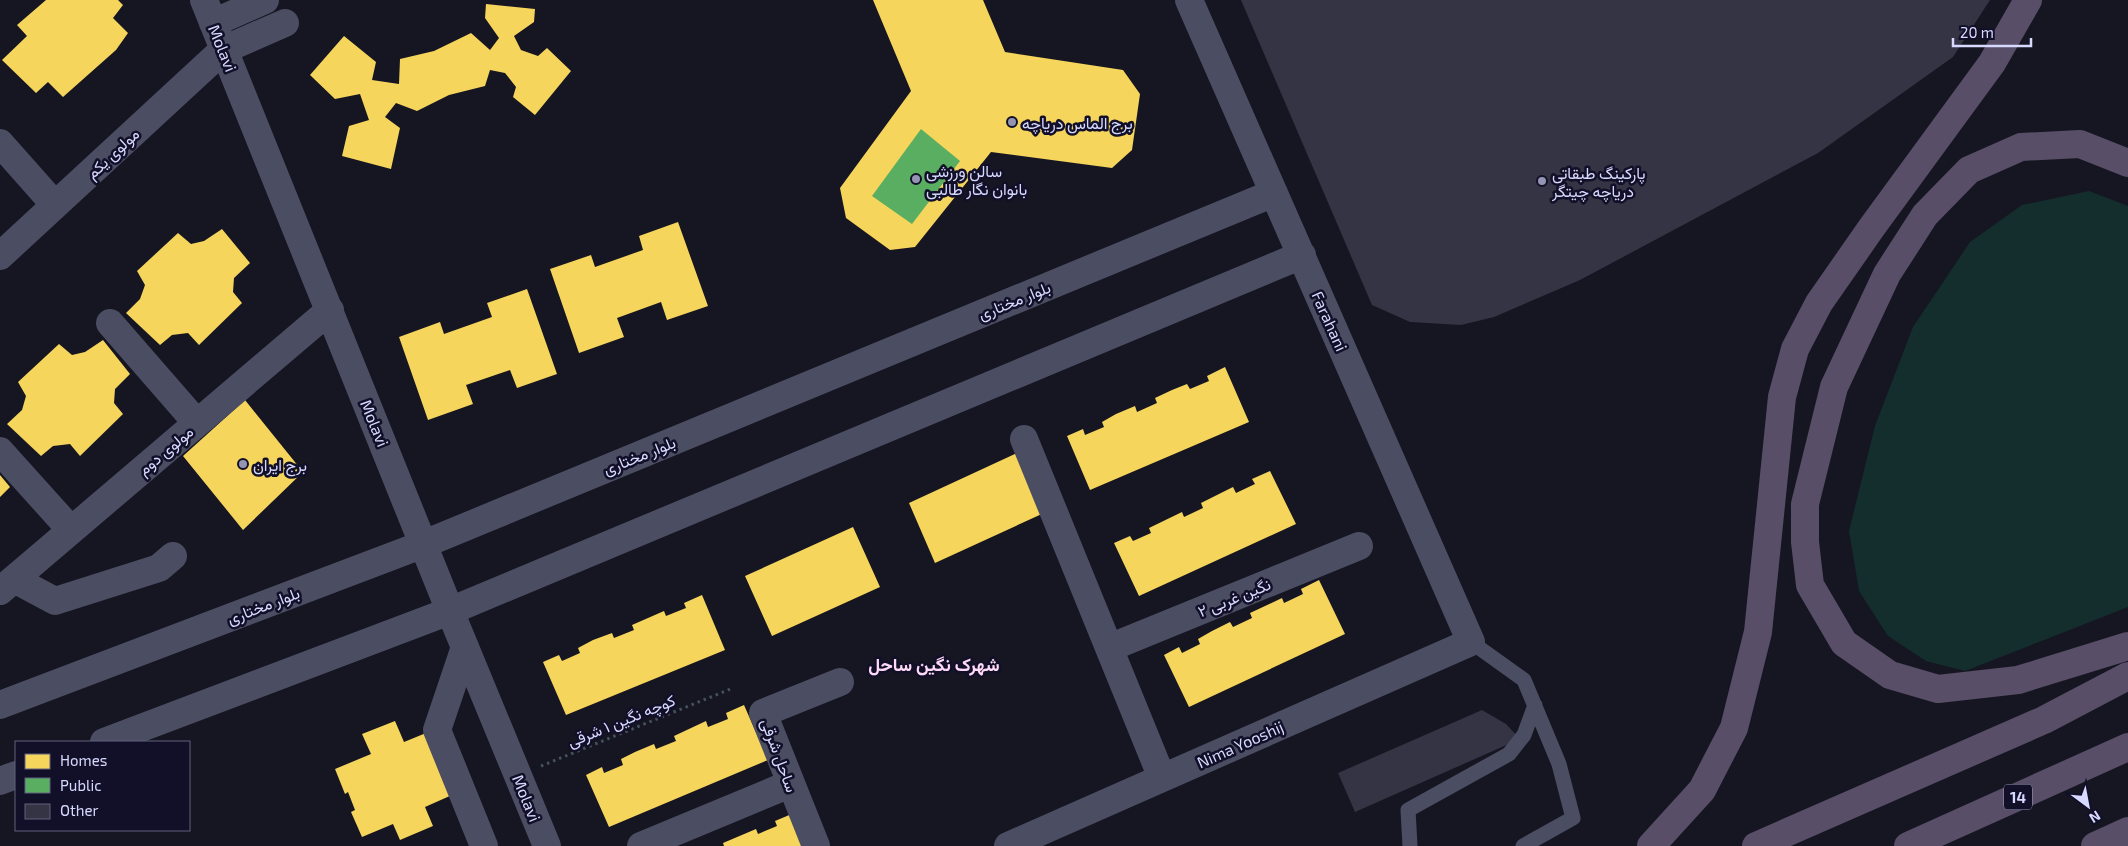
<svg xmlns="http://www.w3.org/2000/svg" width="2128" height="846" viewBox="0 0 2128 846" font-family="'Exo 2',Vazirmatn,sans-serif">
<rect width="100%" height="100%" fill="#161622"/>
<path fill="#132e2c" d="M2089,191L2128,206V607L1965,671L1926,661L1888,636L1859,591L1849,531L1875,426L1913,327L1970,242L2022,205Z"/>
<path fill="#f6d55c" d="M46,0H118L123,5L113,18L128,33L116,50L63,97L48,82L36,93L2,60L27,36L17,25Z
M873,0H983L1005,52L1123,70L1140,94L1132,150L1112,168L991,152L915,247L890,250L846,218L840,188L911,91Z
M486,4L535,9L534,22L514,36L521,50L538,56L547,48L571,71L535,115L513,97L516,87L505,73L490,70L485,86L449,95L417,111L396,103L385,117L400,128L391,169L342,156L349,126L369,120L360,94L335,99L310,75L344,36L376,62L372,80L399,84L400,59L434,51L471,33L490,50L499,38L485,18Z
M678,222L708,306L667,320L661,302L617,318L624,337L579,353L550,269L591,255L595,267L643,250L639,236Z
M222,229L250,263L234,278L233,292L242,303L199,345L188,333L172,335L160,345L126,313L140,299L145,285L137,271L178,233L191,244L204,241Z
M527,289L557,374L517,388L510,370L466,385L473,404L428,420L399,337L440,322L444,334L492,317L487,303Z
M103,340L130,374L115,389L114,403L123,414L80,456L70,444L53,446L41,456L7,424L22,410L26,396L18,382L59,344L72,355L85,352Z
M1225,367L1249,422L1090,490L1067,436L1083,429L1085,435L1104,427L1102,422L1116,414L1135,406L1137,412L1157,403L1155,398L1172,390L1187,384L1190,389L1209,381L1207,376Z
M245,400L303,472L243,530L183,456Z
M1017,453L1044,513L935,563L909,503Z
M1270,471L1296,524L1139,596L1114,543L1130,536L1133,541L1151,533L1149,528L1182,512L1184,517L1203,508L1201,503L1233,487L1236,493L1255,484L1252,479Z
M0,475L10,487L0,497Z
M853,527L880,587L772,636L745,576Z
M1319,580L1345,634L1189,707L1164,655L1179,647L1182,653L1200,644L1198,639L1212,631L1230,622L1233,627L1252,618L1250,613L1282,598L1284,603L1303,594L1301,589Z
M702,595L725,650L566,715L543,662L559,655L562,661L580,653L578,648L593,640L612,633L614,638L634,630L632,625L664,611L666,616L686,608L684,603Z
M744,705L768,760L609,827L586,775L602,767L604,773L623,765L621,759L635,752L654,744L656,749L676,741L674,736L706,721L708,727L728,719L726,713Z
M395,721L404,742L426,733L452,795L425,807L433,826L400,840L393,824L362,837L351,812L355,810L348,792L345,794L335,769L371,754L362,734Z
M794,813L808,846H724L723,843L756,829L758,834L777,826L775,821Z"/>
<path fill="#5aae61" d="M921,129L960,161L912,224L872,196Z"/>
<path fill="#343444" d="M1241,0H1990L1953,57L1818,153L1580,280L1494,317L1461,325L1410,322L1372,305Z
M1482,710L1506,724L1520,739L1355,812L1338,773Z"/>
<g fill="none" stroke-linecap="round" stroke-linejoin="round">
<path stroke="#44525d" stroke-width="3" stroke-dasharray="2.5 4" stroke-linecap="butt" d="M541,766L733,688"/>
<path stroke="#4b4d63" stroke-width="15" d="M1471,642L1524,680L1559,764L1573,818L1523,846
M1410,846L1408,810L1509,754L1524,735L1535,705"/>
<path stroke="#4b4d63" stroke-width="28" d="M204,0L450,611L547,846
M213,23L265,0
M0,143L55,205
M0,256L223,50L285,23
M110,323L197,423
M1024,439L1162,778
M0,451L71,530
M14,579L55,601L159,568L173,556
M0,591L330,310
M465,647L437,730L484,846
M1109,648L1359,546
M0,705L424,544L1274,193
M104,742L450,611L1302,255
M0,781L16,775
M641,846L790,784
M816,846L763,713L840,682
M1008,846L1471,642L1189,0"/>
<path stroke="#594e68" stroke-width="28" d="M2128,163L2080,144L2021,147L1969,170L1925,215L1887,274L1834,387L1805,504V542L1810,585L1844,643L1890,675L1938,689L2018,680L2128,646
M1651,846L1702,790L1734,728L1758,632L1782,397L1795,349L1819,303L1872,227L1992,63L2028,0
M1756,846L2044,720L2128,676
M1908,846L2128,747
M2095,846L2128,831"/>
</g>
<g fill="#9495b2" stroke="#111028" stroke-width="2">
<circle cx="1012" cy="122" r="5"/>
<circle cx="916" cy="179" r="5"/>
<circle cx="1542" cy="181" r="5"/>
<circle cx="243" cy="464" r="5"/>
</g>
<g text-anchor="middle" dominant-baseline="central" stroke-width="5" stroke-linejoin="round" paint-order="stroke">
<rect fill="#111028" stroke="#9c9dbe" stroke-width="1" x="2004" y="784.5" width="28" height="25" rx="4"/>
<g font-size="15" font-weight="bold" fill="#d8d9ff">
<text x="2018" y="797">14</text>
</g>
<g font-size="16" fill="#d8d9ff" stroke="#111028">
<text transform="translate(223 48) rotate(68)">Molavi</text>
<text transform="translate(112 153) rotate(-43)">مولوی یکم</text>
<text transform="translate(1014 300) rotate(-22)">بلوار مختاری</text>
<text transform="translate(1330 321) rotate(66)">Farahani</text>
<text transform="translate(375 423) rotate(68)">Molavi</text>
<text transform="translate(165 450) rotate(-40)">مولوی دوم</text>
<text transform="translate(639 455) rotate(-22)">بلوار مختاری</text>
<text transform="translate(1234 597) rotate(-22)">نگین غربی ۲</text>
<text transform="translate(263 605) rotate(-21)">بلوار مختاری</text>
<text transform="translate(621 720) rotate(-22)">کوچه نگین ۱ شرقی</text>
<text transform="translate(1240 744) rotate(-24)">Nima Yooshij</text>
<text transform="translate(780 755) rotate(70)">ساحل شرقی</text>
<text transform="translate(527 798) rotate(68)">Molavi</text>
</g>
<g font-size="16" fill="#d8d9ff" stroke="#111028" text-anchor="start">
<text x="1022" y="122">برج الماس دریاچه</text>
<text x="926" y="170">سالن ورزشی<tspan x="926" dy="18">بانوان نگار طالبی</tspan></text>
<text x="1552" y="172">پارکینگ طبقاتی<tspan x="1552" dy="18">دریاچه چیتگر</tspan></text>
<text x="253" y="464">برج ایران</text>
</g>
<g font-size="18" font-weight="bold" fill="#ffdaf6" stroke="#111028">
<text x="934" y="664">شهرک نگین ساحل</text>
</g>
</g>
<rect x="15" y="741" width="175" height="90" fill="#111028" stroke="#61607e"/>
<rect x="25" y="754" width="25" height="15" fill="#f6d55c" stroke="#61607e"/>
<text x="60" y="766" font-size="15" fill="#d8d9ff">Homes</text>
<rect x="25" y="778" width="25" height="15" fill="#5aae61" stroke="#61607e"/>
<text x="60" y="791" font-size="15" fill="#d8d9ff">Public</text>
<rect x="25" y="804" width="25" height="15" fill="#343444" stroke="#61607e"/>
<text x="60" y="816" font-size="15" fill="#d8d9ff">Other</text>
<g transform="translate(2088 806) rotate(148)" stroke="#111028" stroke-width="4" paint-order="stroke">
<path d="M0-4L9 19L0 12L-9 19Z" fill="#d8d9ff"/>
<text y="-8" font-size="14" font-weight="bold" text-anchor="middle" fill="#d8d9ff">N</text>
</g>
<path d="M1953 38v8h78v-8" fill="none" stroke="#d8d9ff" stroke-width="2.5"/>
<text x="1960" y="38" font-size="15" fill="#d8d9ff" stroke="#111028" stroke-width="4" paint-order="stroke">20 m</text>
</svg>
